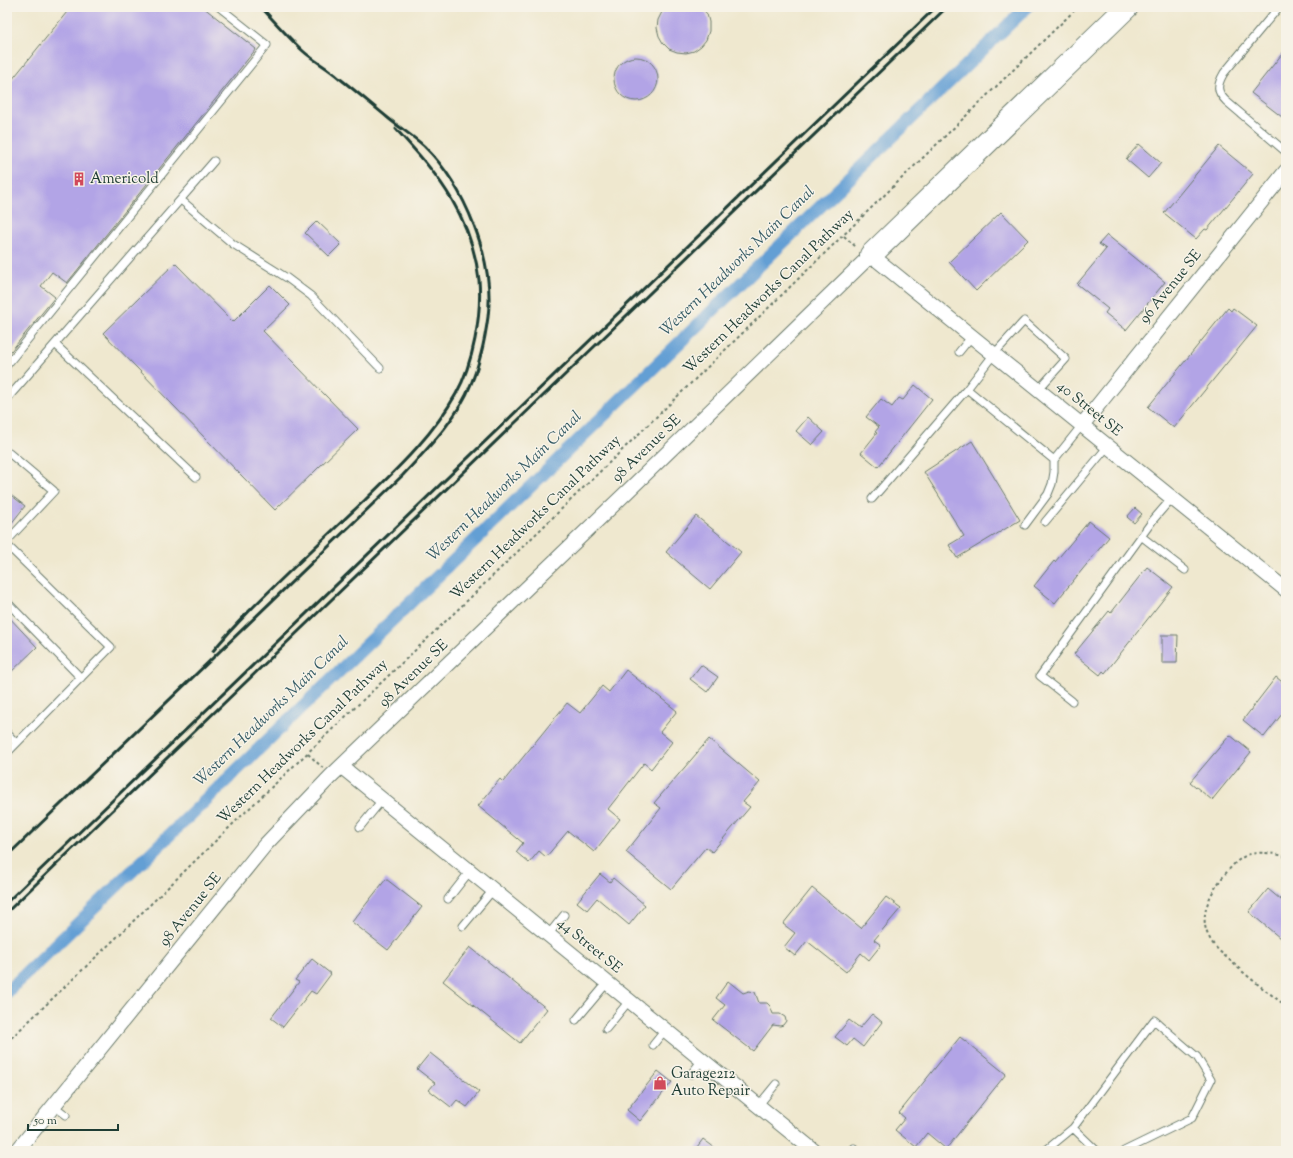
<svg xmlns="http://www.w3.org/2000/svg" width="1293" height="1158" viewBox="0 0 1293 1158" font-family="'Sorts Mill Goudy',serif">
<rect width="100%" height="100%" fill="#f7f3e8"/>
<filter id="ink" filterUnits="userSpaceOnUse"><feTurbulence type="fractalNoise" baseFrequency=".025" numOctaves="2"/><feDisplacementMap in="SourceGraphic" scale="8" xChannelSelector="R" yChannelSelector="G"/><feConvolveMatrix kernelMatrix="1 2 1 2 8 2 1 2 1" color-interpolation-filters="sRGB"/></filter>
<filter id="wash" filterUnits="userSpaceOnUse"><feTurbulence type="fractalNoise" baseFrequency=".012" numOctaves="4" result="noise"/><feDisplacementMap in="SourceGraphic" scale="16" xChannelSelector="R" yChannelSelector="G"/><feGaussianBlur stdDeviation="0.9" result="paint"/><feColorMatrix in="noise" values="0 0 0 0 0 0 0 0 0 0 0 0 0 0 0 0 0 1.4 0 .05"/><feComposite in="paint" operator="in"/></filter>
<g filter="url(#wash)">
<rect width="100%" height="100%" fill="#efe8cf"/>
<g fill="none" stroke-linecap="round" stroke-linejoin="round">
<path stroke="#639fd4" stroke-width="13" d="M7,992L1027,7"/>
</g>
<g id="blocks">
<path fill="#b2a4e6" d="M71,7H203L256,49L67,283L52,272L41,286L55,297L7,356V86Z
M666,7H701L707,14L709,22V31L706,40L701,46L694,51L686,53L677,52L669,49L663,43L659,36L657,28L658,20L662,12Z
M1286,49V112L1282,117L1251,93Z
M614 79a22 22 0 1 1 44 0a22 22 0 1 1-44 0Z
M1139,144L1161,163L1148,178L1126,159Z
M1219,146L1253,174L1207,230L1205,229L1196,239L1164,213Z
M1001,212L1028,240L976,291L949,262Z
M317,221L341,244L329,256L305,233Z
M1107,235L1165,282L1126,330L1105,313L1108,309L1077,284L1106,249L1099,244Z
M175,263L233,322L270,285L290,305L263,331L358,429L275,510L103,333Z
M1228,308L1231,311L1233,308L1257,326L1174,428L1148,407Z
M915,385L932,399L878,467L861,453L877,433L875,432L879,427L866,417L881,399L892,407L899,398L903,400Z
M808,417L824,432L812,445L796,431Z
M972,441L1020,520L957,558L949,545L964,536L924,472Z
M7,492L25,506L7,529Z
M1135,508L1142,514L1134,523L1127,517Z
M696,516L741,552L710,589L666,552Z
M1089,521L1109,537L1055,603L1034,586L1054,561L1055,562Z
M1147,567L1173,587L1105,673L1103,671L1100,675L1074,654L1109,611L1111,613Z
M7,615L37,647L7,676Z
M1162,635H1178L1177,663H1162Z
M701,665L718,677L707,692L690,679Z
M626,670L677,711L660,732L672,742L651,769L644,763L608,809L620,819L594,852L568,831L546,857L539,851L529,863L516,852L523,843L478,806L500,779L503,782L567,703L580,713L602,686L609,692Z
M1276,677L1286,685V709L1264,737L1243,720Z
M1230,735L1251,752L1212,800L1190,782Z
M709,739L760,782L743,802L750,807L712,852L706,847L671,889L626,852L661,808L654,803Z
M600,874L610,882L613,878L645,905L629,925L597,898L587,910L577,902Z
M386,879L422,907L388,950L352,922Z
M812,888L861,928L886,897L901,908L874,940L881,945L869,960L861,953L846,972L807,941L795,956L784,947L795,933L783,924Z
M1268,889L1286,904V943L1249,912Z
M470,947L547,1009L520,1043L443,981Z
M312,959L331,974L316,994L311,991L283,1027L271,1018L299,982L295,980Z
M728,981L743,993L749,991L755,992L759,1003H767L770,1006L773,1014H780L785,1017L786,1021L783,1025L780,1026L773,1025L753,1051L713,1020L725,1005L716,998Z
M872,1014L882,1022L863,1047L853,1039L847,1046L835,1037L849,1020L860,1028Z
M960,1037L1006,1074L946,1149L927,1133L916,1147L895,1130L905,1118L899,1113Z
M430,1053L479,1092L467,1107L457,1100L451,1107L429,1090L435,1083L417,1069Z
M658,1071L672,1082L640,1121L627,1110Z
M703,1139L719,1151H694Z"/>
</g>
</g>
<g filter="url(#ink)">
<use href="#blocks" fill-opacity="0" stroke="#68796a" stroke-width="1"/>
<g fill="none" stroke-linecap="round" stroke-linejoin="round">
<g stroke="#68796a" stroke-width="9">
<path id="service" d="M1279,7L1224,73C1217,85 1216,91 1226,101L1286,152
M7,8L8,7
M181,200L233,244L287,278L311,296L380,368
M55,344L196,477
M959,352L972,336
M7,365L267,45L219,7
M1038,390L1066,359L1024,321L994,354L967,389L1054,460
M7,399L214,161
M872,499L967,389
M1045,522L1108,446
M1025,525L1048,494L1052,484L1054,472V460L1082,425
M1141,536L1185,570
M7,541L54,491L9,453
M7,545L111,647L7,753
M7,602L81,678
M1072,701L1040,676L1153,520L1172,498
M7,733L16,743
M360,827L382,800
M448,899L470,871
M463,926L493,890
M548,935L564,915
M576,1020L607,983
M606,1029L629,1001
M653,1045L665,1030
M691,1074L702,1060
M54,1106L66,1115
M758,1106L776,1084
M1073,1128L1154,1020L1197,1057L1211,1080L1192,1118L1124,1151
M851,1151L854,1148
M1045,1151L1073,1128L1097,1151"/>
</g>
<g stroke="#68796a" stroke-width="16">
<path id="minor" d="M1082,425L1286,171
M342,767L814,1151
M17,1151L265,845L331,776L631,488L871,255L1286,590"/>
</g>
<g stroke="#68796a" stroke-width="24">
<path id="primary" d="M871,255L1127,7"/>
</g>
<path stroke="#68796a" stroke-width="2" stroke-dasharray="3 3" stroke-linecap="butt" d="M844,236L856,247
M308,754L323,768
M1286,857C1274,853 1259,851 1247,855C1238,859 1232,866 1226,873C1212,890 1197,915 1209,937C1214,948 1225,956 1234,964C1250,979 1268,992 1286,1006
M7,1042L118,936L235,822L471,597L1078,7"/>
<use href="#service" stroke="#fff" stroke-width="7"/>
<use href="#minor" stroke="#fff" stroke-width="14"/>
<use href="#primary" stroke="#fff" stroke-width="22"/>
<path stroke="#1f3d34" stroke-width="3" d="M213,651C236,623 261,599 287,574C313,549 339,524 365,500C398,468 433,435 456,394C473,364 482,315 479,280C476,253 466,224 452,200C437,174 416,151 396,129
M7,856L403,475C427,449 458,418 471,384C480,363 485,339 488,317C495,260 465,186 424,146C413,136 400,128 388,118C372,105 356,91 339,78C328,68 314,61 303,51C288,37 275,22 261,7
M7,902L936,7
M7,912L947,7"/>
</g>
</g>
<defs>
<g id="building-bare" transform="scale(1.08)"><path d="M-4-6H4V6H1V3H-1V6H-4ZM-2.5-4.3h1.7v1.8h-1.7ZM.8-4.3h1.7v1.8H.8ZM-2.5-1h1.7V.8h-1.7ZM.8-1h1.7V.8H.8Z" fill="#d1495b" stroke="#f7f3e8" stroke-width="2.5" paint-order="stroke"/></g>
<g id="shop-bare" transform="scale(1.08)"><path d="M-5-2.5h2.3a2.7 3.5 0 0 1 5.4 0H5L5.5 6h-11ZM-1.5-2.5h3a1.5 2.3 0 0 0-3 0Z" fill="#d1495b" stroke="#f7f3e8" stroke-width="2.5" paint-order="stroke"/></g>
</defs>
<g fill-rule="evenodd">
<use href="#building-bare" x="79" y="179"/>
<use href="#shop-bare" x="660" y="1083"/>
</g>
<g text-anchor="middle" dominant-baseline="central" stroke-width="3" stroke-linejoin="round" paint-order="stroke">
<g font-size="15" fill="#1f3d34" stroke="#f7f3e8" text-anchor="start">
<text x="90" y="179">Americold</text>
<text x="671" y="1074">Garage212<tspan x="671" dy="17">Auto Repair</tspan></text>
</g>
<g font-size="15" fill="#1f3d34" stroke="#f7f3e8">
<text transform="translate(1171 287) rotate(-51)">96 Avenue SE</text>
<text transform="translate(769 292) rotate(-44)">Western Headworks Canal Pathway</text>
<text transform="translate(1089 409) rotate(39)">40 Street SE</text>
<text transform="translate(647 449) rotate(-44)">98 Avenue SE</text>
<text transform="translate(536 518) rotate(-44)">Western Headworks Canal Pathway</text>
<text transform="translate(414 674) rotate(-44)">98 Avenue SE</text>
<text transform="translate(303 742) rotate(-44)">Western Headworks Canal Pathway</text>
<text transform="translate(191 910) rotate(-51)">98 Avenue SE</text>
<text transform="translate(589 946) rotate(39)">44 Street SE</text>
</g>
<g font-size="16" font-style="italic" fill="#335a64" stroke="#f7f3e8">
<text transform="translate(738 262) rotate(-44)">Western Headworks Main Canal</text>
<text transform="translate(505 487) rotate(-44)">Western Headworks Main Canal</text>
<text transform="translate(272 712) rotate(-44)">Western Headworks Main Canal</text>
</g>
</g>
<rect width="1293" height="1158" fill="none" stroke="#f7f3e8" stroke-width="24"/>
<path d="M28 1124v6h90v-6" fill="none" stroke="#1f3d34" stroke-width="2"/>
<text x="34" y="1124" font-size="12" fill="#1f3d34" stroke="#f7f3e8" stroke-width="3" paint-order="stroke">50 m</text>
</svg>
